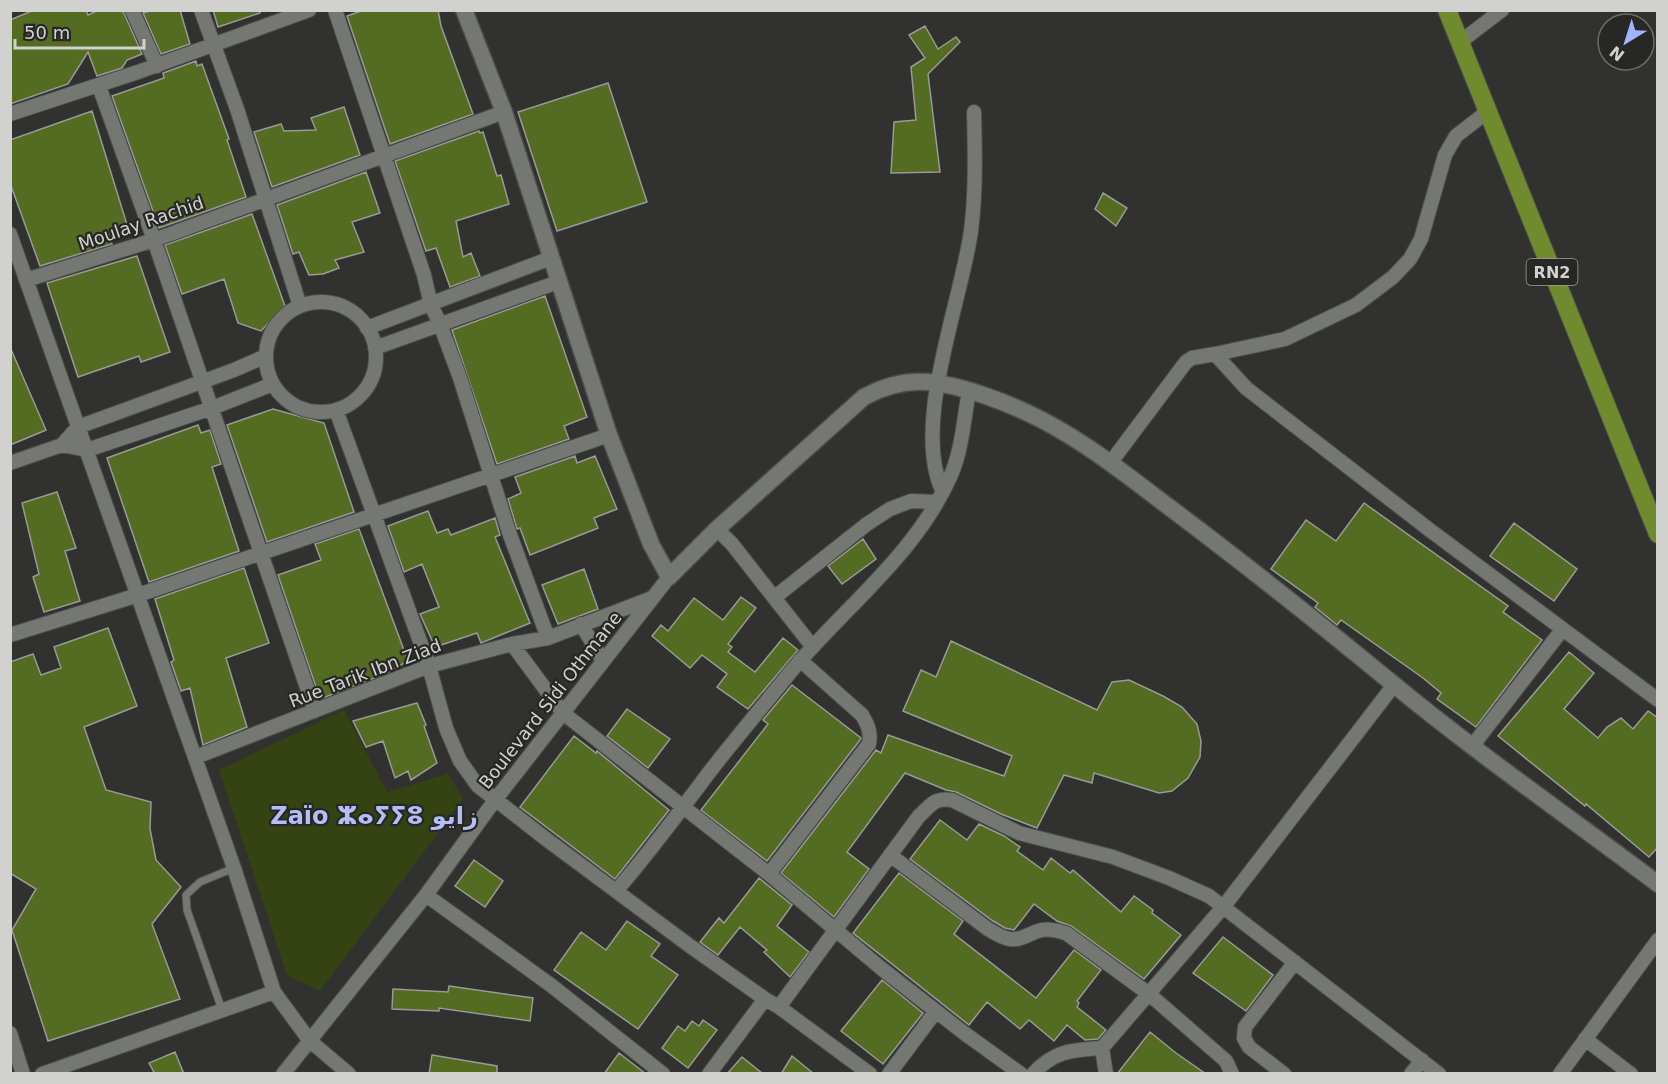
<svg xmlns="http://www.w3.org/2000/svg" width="1668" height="1084" viewBox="0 0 1668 1084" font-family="'DejaVu Sans',Cairo,'Noto Sans Tifinagh',sans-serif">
<rect width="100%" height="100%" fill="#31322f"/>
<path fill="#344311" d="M344,710L387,792L448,774L463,799L320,991L287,975L219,770Z"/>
<path fill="#546b22" stroke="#999a97" stroke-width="1.5" d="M34,10H86L88,15L99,10H120L124,13L142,54L127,60L122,68L97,76L88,52L68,84L10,104V20Z
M153,10H180L190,44L161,54L143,13Z
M213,10H260V13L218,27Z
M364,10H438L441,26L473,114L390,144L347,16Z
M925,26L938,49L956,37L960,42L928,74L940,172L891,173L894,122L916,120L911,67L925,58L909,35Z
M196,61L197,66L202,64L229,139L227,140L246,197L159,228L112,96L164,78L163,73Z
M608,83L647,202L557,231L518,112Z
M344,107L360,155L272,187L254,132L281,124L284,131L316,130L311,118Z
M92,111L128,228L109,235L112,244L40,266L10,183V140Z
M479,131L480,133L483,132L497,176L501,175L509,204L456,221L463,257L471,253L480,276L450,287L436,248L426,251L395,161Z
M366,172L380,213L352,222L364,252L335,260L339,268L323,274L309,275L299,252L293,254L277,205Z
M1103,193L1127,208L1116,226L1095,209Z
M252,214L285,306L261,331L238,323L224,279L182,294L165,245Z
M137,256L170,352L141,362L139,356L78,377L47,283Z
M545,296L587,417L564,426L569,439L497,464L452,330Z
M10,347L46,430L10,445Z
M273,409L324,423L354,512L267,542L227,425Z
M198,425L201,433L210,430L221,464L212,467L239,551L149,582L107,458Z
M575,456L577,463L595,456L617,509L594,518L598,528L530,555L520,528L517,529L508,499L521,493L515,477Z
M57,492L76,548L65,551L80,601L44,612L33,577L39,574L22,503Z
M1364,503L1508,606L1503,612L1542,640L1476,727L1437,699L1441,693L1423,678L1341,620L1337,625L1315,607L1318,603L1271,569L1306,520L1336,541Z
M428,511L437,533L448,529L451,535L495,518L500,535L495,537L530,623L481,643L477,633L435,647L420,614L439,607L422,564L404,572L388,526Z
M1514,523L1577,569L1554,601L1490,556Z
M359,529L408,661L385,674L320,699L278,575L321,560L315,544Z
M863,539L876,559L842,584L828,566Z
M244,568L269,643L226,658L247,727L203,745L190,688L181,691L171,662L174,660L155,599Z
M584,569L598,609L558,624L542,585Z
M741,597L756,608L728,644L732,647L728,652L755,672L783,638L798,650L748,709L717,687L727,674L702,655L690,668L652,636L661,625L668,631L694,598L723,620Z
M108,628L137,706L84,727L106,790L151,802L150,829L156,860L181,887L152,924L180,999L48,1041L12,930L36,889L10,873V662L33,654L41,675L61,668L54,647Z
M951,641L1097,710L1112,682L1129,680L1163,696L1182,707L1197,724L1201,741L1200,757L1188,778L1172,791L1159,793L1094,773L1092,783L1064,775L1037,828L1001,814L956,792L946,790L905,773L847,852L869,869L834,917L781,873L876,750L881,753L888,735L1004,776L1012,756L903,711L921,670L936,677Z
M1569,652L1594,673L1564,709L1598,738L1607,727L1621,718L1633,729L1648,711L1658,718V847L1649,857L1586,804L1585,806L1498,736Z
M792,685L861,738L860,740L767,861L701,810L768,724L763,720Z
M417,703L426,725L424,726L437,763L411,780L408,771L395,778L383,741L366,747L353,721Z
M627,709L670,739L648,768L607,736Z
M574,736L596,753L597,751L669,810L615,879L520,807Z
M940,820L967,840L979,824L1004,836L1020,847L1017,851L1043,870L1051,858L1070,873L1073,870L1121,912L1134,896L1153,910L1152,913L1181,935L1144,979L1071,926L1057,921L1034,904L1014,930L1005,928L993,921L910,859Z
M474,860L503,881L485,907L455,886Z
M899,873L963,921L954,934L1036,998L1074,950L1101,970L1077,1001L1079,1003L1077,1007L1106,1030L1098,1039L1085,1040L1067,1025L1054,1041L1029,1020L1020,1029L987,1002L969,1025L853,933Z
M759,878L792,905L777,926L809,952L790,977L764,952L767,950L740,927L718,955L700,942L719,918L724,923Z
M627,921L660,944L651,956L678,975L638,1029L554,970L581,932L606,950Z
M1223,937L1273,975L1246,1011L1193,973Z
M882,980L923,1013L883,1064L841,1031Z
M449,986L533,998L530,1021L439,1008V1011L392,1009L393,989L448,992Z
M703,1020L717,1030L688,1068L662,1048L678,1026L685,1031L692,1021L699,1026Z
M1150,1032L1176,1053L1206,1074H1117Z
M175,1052L184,1074H155L149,1063Z
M619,1053L646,1074H604Z
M432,1055L497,1066V1074H429Z
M792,1056L814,1074H781Z
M742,1057L763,1074H727Z"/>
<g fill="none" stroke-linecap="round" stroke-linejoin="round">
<g stroke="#4d4e4b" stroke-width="9">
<path id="service" d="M222,1010L192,924L187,910L186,895L200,882L234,868"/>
</g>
<g stroke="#4d4e4b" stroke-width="16">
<path id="minor" d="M132,10L157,66
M201,10L237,109L300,306
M335,10L424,275L431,305L440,324L460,378L509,532L548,638
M1460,42L1502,10
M99,86L154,240L315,711
M10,114L138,72L309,10
M10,234L234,868L274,992L310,1041L349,1074
M26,280L154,240L504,112
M266 357a55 55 0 1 1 110 0a55 55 0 1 1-110 0Z
M367,328L551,258
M375,348L558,282
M1215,354L1285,339L1356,305L1393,277L1410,259L1421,239L1445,155L1456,136L1487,112
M336,410L429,666L446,728L460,761L478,786L546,839L690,946L765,999L779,1007L870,1074
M62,445L87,450L212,408L273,384
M1111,462L1186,362L1192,358L1215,354L1246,388L1431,531L1658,700
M10,463L62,445L78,427L234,370L266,356
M942,490C912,423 961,303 971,231C976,192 975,151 974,112
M717,529L732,544L812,646
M775,597L867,524L890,509L911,501L937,502
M581,624L603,661
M10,635L138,595L609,435
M512,644L563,713L769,874L882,969L964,1033L1021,1074
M1473,745L1562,630
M196,757L429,666L512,644L548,638L652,598
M890,855L988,929C995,933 1002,938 1010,939C1021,941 1031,932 1042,930C1050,928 1058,931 1066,933L1149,994L1226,1061L1232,1074
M769,874L869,744C871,732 868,725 862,715L800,660
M616,891C650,852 680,811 711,770C736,738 763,706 788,675C842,609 916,555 951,475C962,450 964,418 969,391
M426,895L552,986L663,1074
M779,1007L919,816C931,805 935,797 952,800L1019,833L1113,857L1169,878L1209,896L1439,1074
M10,1033L23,1074
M1585,1039L1631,1074
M1102,1048L1224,906L1394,685
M42,1074L274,992
M283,1074L426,895L495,800L669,577
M709,1074L765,999
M889,1074L936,1011
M1033,1074C1054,1050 1073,1050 1102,1048L1106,1074
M1284,1074L1249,1047L1244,1038L1245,1027L1295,962
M1411,1074L1422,1060
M1560,1074L1658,940"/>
</g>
<g stroke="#4d4e4b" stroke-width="19">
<path id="tertiary" d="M464,10L504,112L609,435L651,544L669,577L717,529L864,397C884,386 905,380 928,382C963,385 1011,404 1042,420C1088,444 1128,476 1169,507C1245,564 1319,623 1392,683C1478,754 1569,817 1658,884"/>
</g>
<g stroke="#4d4e4b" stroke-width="20">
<path id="trunk" d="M1447,10L1658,534"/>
</g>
<use href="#service" stroke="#757773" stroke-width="7"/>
<use href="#minor" stroke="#757773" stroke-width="14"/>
<use href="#tertiary" stroke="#757773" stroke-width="16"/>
<use href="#trunk" stroke="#708b2e" stroke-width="18"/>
</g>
<g text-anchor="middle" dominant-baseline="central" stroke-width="4.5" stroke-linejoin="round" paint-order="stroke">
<rect fill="#272825" stroke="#9e9f9d" stroke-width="1.5" x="1526.5" y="259" width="51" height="26" rx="4.5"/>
<g font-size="16" font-weight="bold" fill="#d1d2d0">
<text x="1552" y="272">RN2</text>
</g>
<g font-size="18" fill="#d1d2d0" stroke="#272825">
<text transform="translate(141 223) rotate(-19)">Moulay Rachid</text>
<text transform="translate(365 673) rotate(-21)">Rue Tarik Ibn Ziad</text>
<text transform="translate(550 700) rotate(-52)">Boulevard Sidi Othmane</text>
</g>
<g font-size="24" font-weight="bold" fill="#b2bef5" stroke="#272825">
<text x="374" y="816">Zaïo ⵣⴰⵢⵢⵓ زايو</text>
</g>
</g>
<rect width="1668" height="1084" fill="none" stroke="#d1d2d0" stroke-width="24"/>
<g transform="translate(1626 42) rotate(218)"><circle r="28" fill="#272825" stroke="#6b6c69" stroke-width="1.5"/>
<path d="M0-4.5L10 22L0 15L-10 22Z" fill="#a3b2fd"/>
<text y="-9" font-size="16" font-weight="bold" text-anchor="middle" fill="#d1d2d0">N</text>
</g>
<path d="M15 39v9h129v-9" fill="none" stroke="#d1d2d0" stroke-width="3"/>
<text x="24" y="39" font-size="18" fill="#d1d2d0" stroke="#272825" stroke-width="4.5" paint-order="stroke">50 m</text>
</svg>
